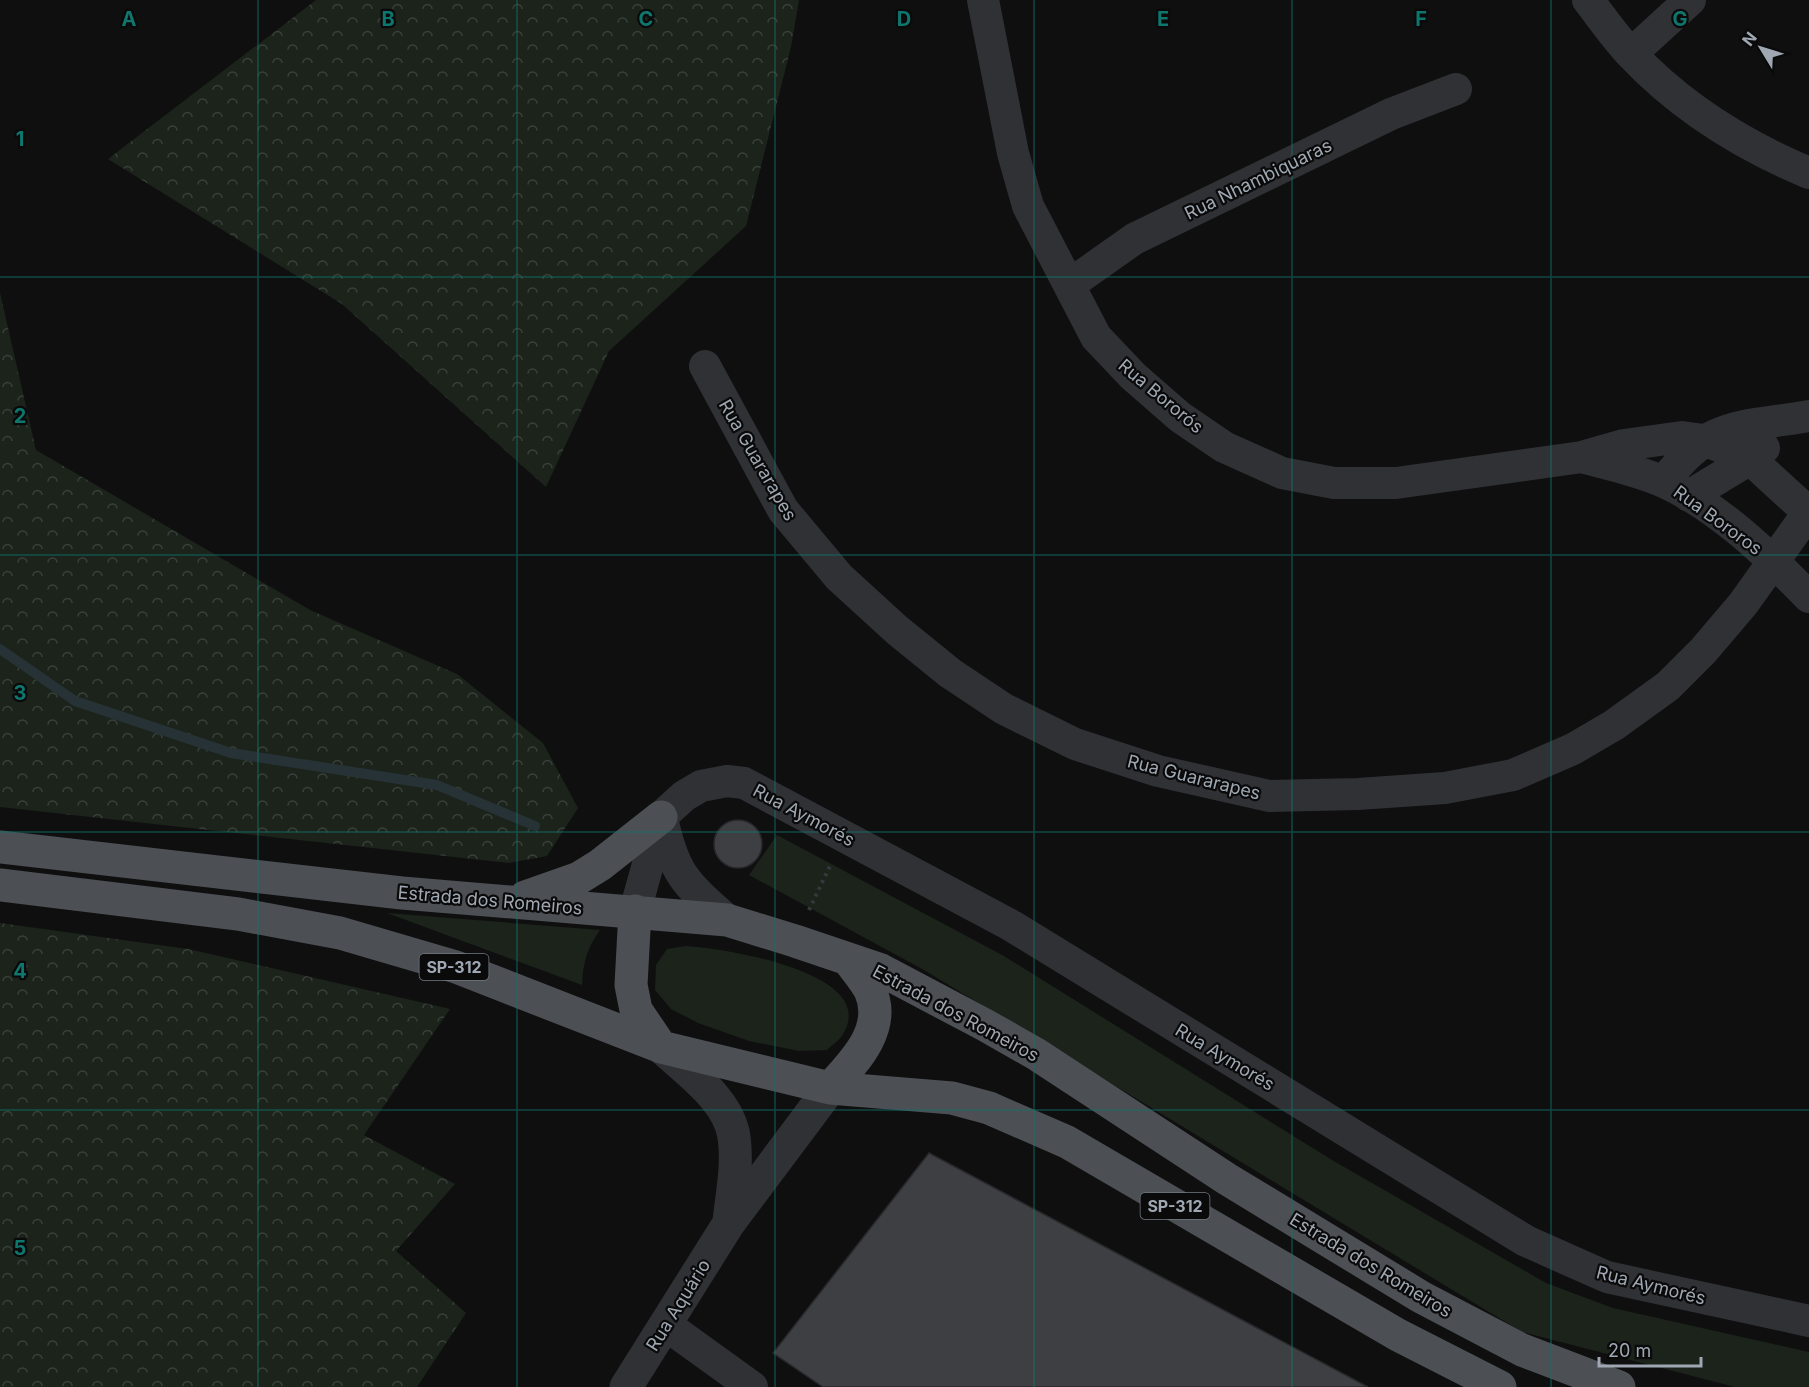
<svg xmlns="http://www.w3.org/2000/svg" width="1809" height="1387" viewBox="0 0 1809 1387" font-family="Inter,sans-serif">
<defs>
<pattern id="forest-crowns" width="20" height="18" patternUnits="userSpaceOnUse" patternTransform="scale(1.5)"><rect width="20" height="18" fill="#1b231b"/><path d="M2 6a3 3 0 1 1 6 0M12 15a3 3 0 1 1 6 0" fill="none" stroke="#39403a"/></pattern>
</defs>
<rect width="100%" height="100%" fill="#0f0f10"/>
<path fill="#1b231b" d="M777,835L1004,956L1332,1160L1546,1283L1613,1308L1809,1352V1387H1735L1522,1332L924,970L749,875Z
M387,913L600,930C587,948 583,963 582,985Z
M686,946C721,948 881,972 843,1034C840,1040 832,1045 827,1050L799,1051L749,1041L698,1023L671,1009L655,990L656,965L667,949Z"/>
<path fill="url(#forest-crowns)" d="M316,0H799L791,47L746,226L609,351L546,487L342,304L108,159Z
M0,293L36,450L310,610L457,674L543,743L578,808L547,856L509,863L0,807Z
M0,923L188,949L450,1009L364,1135L455,1184L396,1251L466,1313L417,1387H0Z"/>
<g fill="none" stroke-linecap="round" stroke-linejoin="round">
<path stroke="#273236" stroke-width="10" d="M0,649L75,701L231,753L437,785L535,826"/>
</g>
<path fill="#3e3f43" stroke="#29292c" stroke-width="1.5" d="M714 844a24 24 0 1 1 48 0a24 24 0 1 1-48 0Z
M929,1153L1368,1387H823L773,1353Z"/>
<g fill="none" stroke-linecap="round" stroke-linejoin="round">
<path stroke="#36393c" stroke-width="4" stroke-dasharray="3 4.5" stroke-linecap="butt" d="M809,910L830,866"/>
<path stroke="#303135" stroke-width="32" d="M983,0L1013,153L1028,206L1096,337L1133,376L1180,417L1224,447L1282,473L1334,483H1396L1582,457L1624,445L1682,437L1704,440L1750,459L1809,513
M1588,0C1602,18 1615,37 1631,54C1681,107 1742,145 1809,173
M1631,54L1690,0
M1069,285L1134,239L1391,114L1456,89
M705,366L783,510L839,577L897,630L950,673L1004,709L1075,744L1158,771L1269,796L1358,794L1445,788L1513,775L1573,749L1614,725L1668,686L1703,651L1743,604L1808,513
M1582,457C1610,465 1640,471 1666,483C1721,509 1767,554 1809,597
M1664,482C1709,420 1741,428 1809,416
M1689,496L1750,459L1764,448
M662,818C674,874 685,883 727,920
M635,911L661,817L684,796L701,786L727,781L744,783L1012,926L1526,1241L1607,1277L1809,1321
M666,1325L752,1387"/>
<path stroke="#303135" stroke-width="33" d="M661,1047C687,1071 729,1100 734,1137C738,1165 732,1194 729,1221
M626,1387L729,1223L830,1088"/>
<path stroke="#4c4f54" stroke-width="33" d="M0,847L402,893L727,920L795,941L881,970L985,1025L1036,1054L1227,1179L1421,1297L1522,1350L1619,1387
M0,885L238,914L340,933L456,967L661,1047L830,1088L952,1098L989,1108L1067,1142L1398,1335L1500,1387
M525,897L579,878L600,865L661,817
M635,911L631,985L636,1010L661,1047
M830,1088C853,1063 888,1029 870,990C864,979 855,969 848,959"/>
</g>
<path fill="none" stroke="#0f766e" stroke-width="1.5" stroke-opacity="0.55" d="M258,0V1387M517,0V1387M775,0V1387M1034,0V1387M1292,0V1387M1551,0V1387M0,277H1809M0,555H1809M0,832H1809M0,1110H1809"/>
<g text-anchor="middle" dominant-baseline="central" stroke-width="4.5" stroke-linejoin="round" paint-order="stroke">
<g fill="#0a0a0b" stroke="#727980" stroke-width="1.5">
<rect x="419.5" y="954" width="69" height="26" rx="4.5"/>
<rect x="1140.5" y="1193" width="69" height="26" rx="4.5"/>
</g>
<g font-size="16" font-weight="bold" fill="#9fa8b2">
<text x="454" y="967">SP-312</text>
<text x="1175" y="1206">SP-312</text>
</g>
<g font-size="18" fill="#9fa8b2" stroke="#0a0a0b">
<text transform="translate(1258 179) rotate(-26)">Rua Nhambiquaras</text>
<text transform="translate(1161 396) rotate(40)">Rua Bororós</text>
<text transform="translate(758 460) rotate(60)">Rua Guararapes</text>
<text transform="translate(1718 520) rotate(36)">Rua Bororos</text>
<text transform="translate(1194 777) rotate(14)">Rua Guararapes</text>
<text transform="translate(804 815) rotate(28)">Rua Aymorés</text>
<text transform="translate(490 900) rotate(5)">Estrada dos Romeiros</text>
<text transform="translate(956 1013) rotate(28)">Estrada dos Romeiros</text>
<text transform="translate(1225 1057) rotate(31)">Rua Aymorés</text>
<text transform="translate(1371 1265) rotate(31)">Estrada dos Romeiros</text>
<text transform="translate(1651 1285) rotate(14)">Rua Aymorés</text>
<text transform="translate(678 1305) rotate(-58)">Rua Aquário</text>
</g>
</g>
<g font-size="20" text-anchor="middle" font-weight="bold" fill="#0f766e" stroke="#0a0a0b" stroke-width="4.5" stroke-linejoin="round" paint-order="stroke">
<text x="129" y="26">A</text>
<text x="388" y="26">B</text>
<text x="646" y="26">C</text>
<text x="904" y="26">D</text>
<text x="1163" y="26">E</text>
<text x="1421" y="26">F</text>
<text x="1680" y="26">G</text>
<text x="20" y="146">1</text>
<text x="20" y="423">2</text>
<text x="20" y="700">3</text>
<text x="20" y="978">4</text>
<text x="20" y="1255">5</text>
</g>
<g transform="translate(1761 48) rotate(308)" stroke="#0a0a0b" stroke-width="4.5" paint-order="stroke">
<path d="M0-4.5L10 22L0 15L-10 22Z" fill="#9fa8b2"/>
<text y="-9" font-size="16" font-weight="bold" text-anchor="middle" fill="#9fa8b2">N</text>
</g>
<path d="M1599 1357v9h102v-9" fill="none" stroke="#9fa8b2" stroke-width="3"/>
<text x="1608" y="1357" font-size="18" fill="#9fa8b2" stroke="#0a0a0b" stroke-width="4.5" paint-order="stroke">20 m</text>
</svg>
